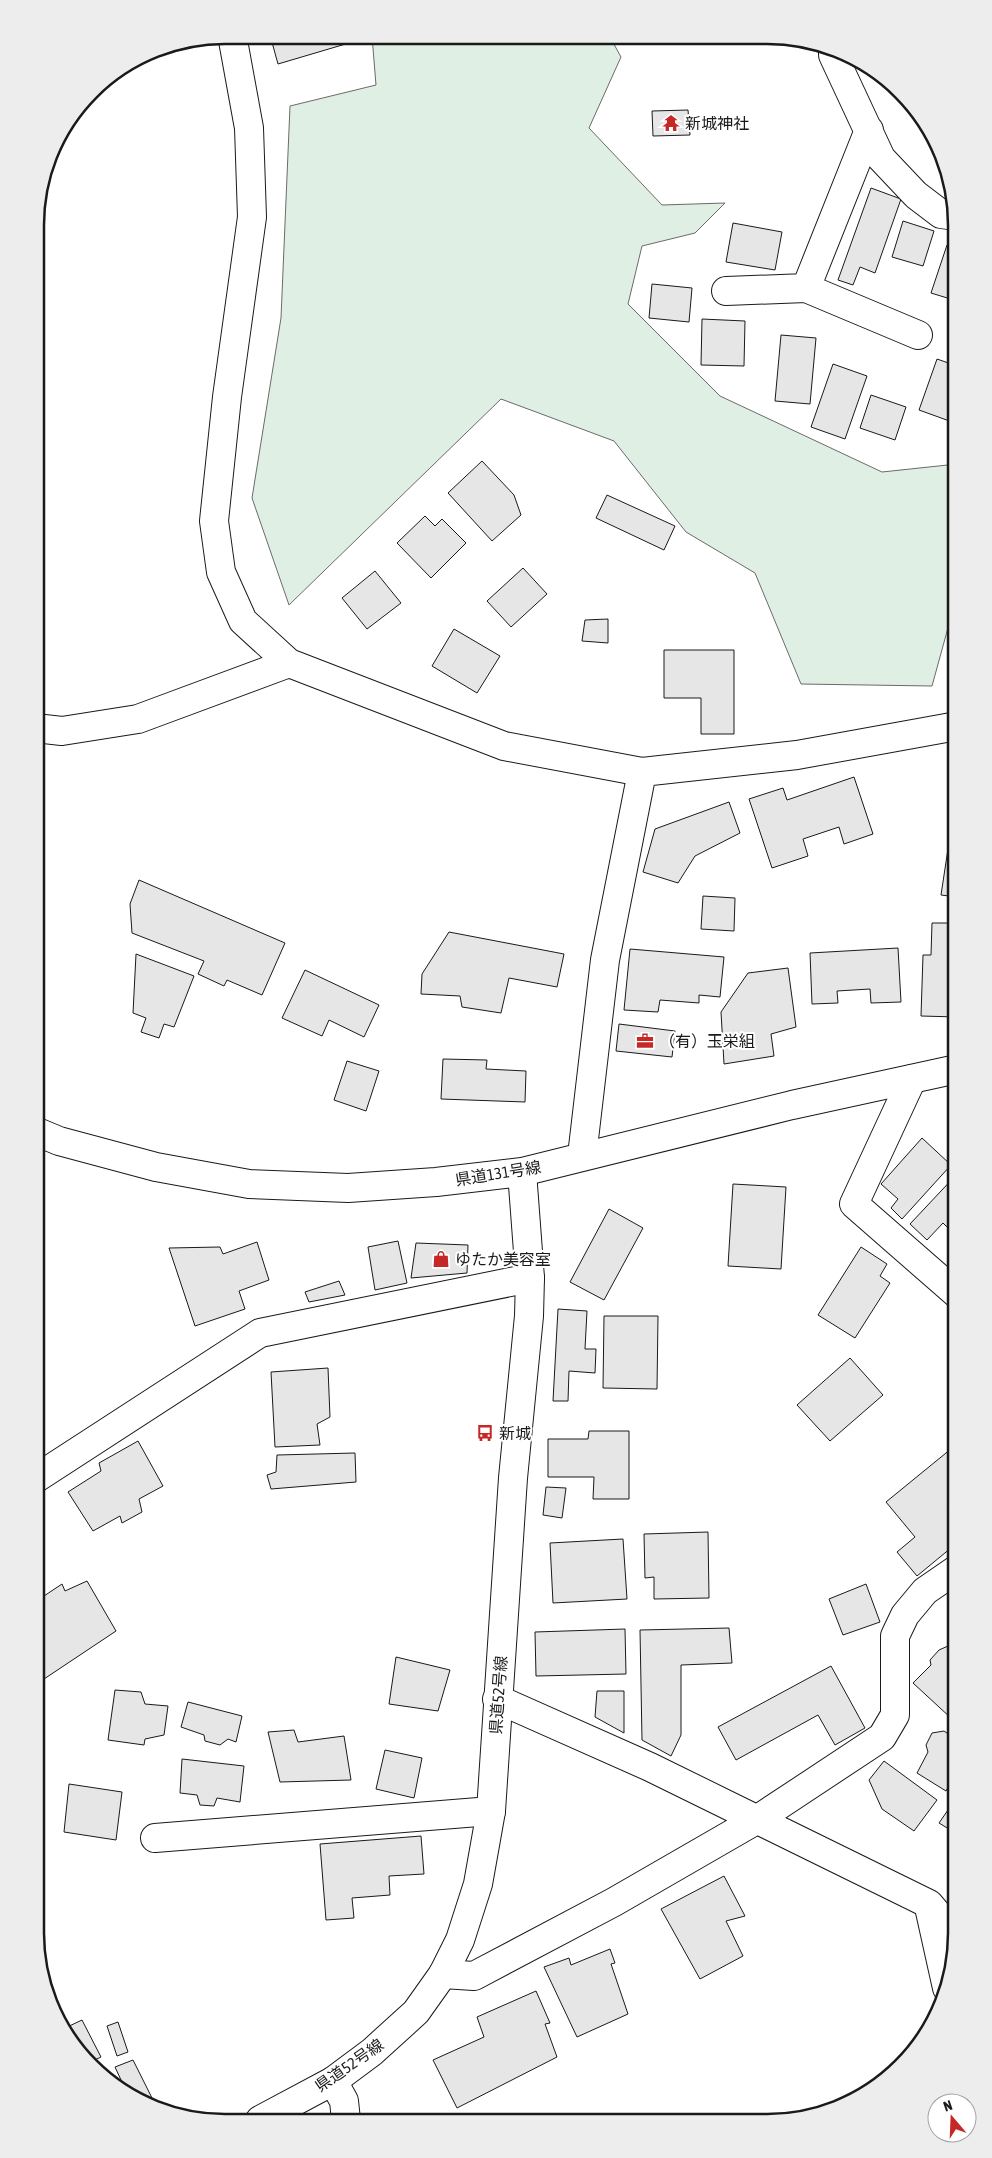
<svg xmlns="http://www.w3.org/2000/svg" width="992" height="2158" viewBox="0 0 992 2158" font-family="'Asap Condensed','Noto Sans JP',sans-serif">
<rect width="100%" height="100%" fill="#fff"/>
<path fill="#e0efe3" stroke="#6a6a6a" d="M372,36L610,37L621,57L589,128L662,205L725,203L695,233L642,246L628,304L720,396L882,472L957,464V595L932,686L801,684L755,573L686,532L614,441L501,399L289,605L252,498L281,318L290,106L376,85Z"/>
<path fill="#e6e6e6" stroke="#1a1a1a" d="M270,35L347,36L349,43L278,64Z
M688,110L690,135L653,136L652,111Z
M871,188L901,199L875,273L860,267L853,285L838,280Z
M903,221L934,231L923,266L892,257Z
M733,223L782,232L775,270L726,262Z
M947,245L957,248V301L931,293Z
M652,284L692,288L689,322L649,318Z
M702,319L745,321L744,366L701,365Z
M781,335L816,338L810,404L775,401Z
M937,359L957,366V416L955,423L919,410Z
M833,364L867,376L845,439L811,427Z
M871,395L906,407L895,440L860,428Z
M482,461L514,495L521,515L492,541L448,493Z
M607,495L675,526L664,550L596,518Z
M425,516L435,526L442,519L466,543L431,578L397,543Z
M523,568L547,594L511,627L487,601Z
M375,571L401,603L367,629L342,598Z
M608,619V643L582,641L585,620Z
M454,629L500,656L477,693L432,666Z
M664,650H734V734H701V698H664Z
M854,777L873,834L844,844L839,827L803,839L808,856L772,868L749,799L783,788L787,800Z
M957,789V816H954Z
M729,802L740,833L695,856L678,883L643,872L655,829Z
M951,829L957,830V897L941,895Z
M139,880L285,943L262,995L227,980L224,986L198,974L204,961L132,933L130,904Z
M703,896L735,898L734,931L701,929Z
M932,923H957V1017L921,1016L923,955H931Z
M449,932L564,954L557,987L509,978L501,1013L462,1007L460,996L421,994L422,974Z
M898,948L901,1002L871,1003L870,989L837,991L838,1003L812,1004L810,953Z
M630,949L724,957L720,997L699,995V1003L660,1000L658,1012L624,1010Z
M136,954L194,976L174,1027L164,1024L159,1038L141,1032L146,1018L133,1013Z
M788,968L796,1027L771,1034L774,1056L724,1064L721,1012L748,973Z
M305,970L379,1005L364,1037L329,1020L322,1036L282,1018Z
M619,1024L675,1031L672,1057L616,1051Z
M443,1059L487,1060L486,1069L526,1071L525,1102L441,1099Z
M347,1061L379,1071L366,1111L334,1100Z
M922,1138L951,1165L902,1219L891,1208L898,1199L881,1184Z
M957,1174V1233L955,1235L943,1223L927,1240L910,1224Z
M733,1184L786,1187L781,1269L728,1266Z
M609,1209L643,1228L604,1300L570,1282Z
M398,1241L407,1283L375,1290L368,1247Z
M257,1242L269,1280L239,1291L245,1309L195,1326L169,1248L220,1247L223,1254Z
M416,1243L468,1245L467,1273L411,1278Z
M861,1247L887,1264L880,1276L890,1283L855,1338L818,1315Z
M339,1281L345,1295L309,1302L305,1292Z
M558,1309L587,1311L585,1349H596L595,1373L569,1371L568,1401H553Z
M604,1316H658L657,1389L603,1388Z
M850,1358L883,1395L830,1441L797,1405Z
M328,1368L330,1417L317,1424L320,1445L275,1447L271,1372Z
M589,1431H629V1499H593L594,1477H548V1439H588Z
M138,1441L163,1486L139,1499L142,1512L122,1523L120,1516L93,1531L68,1492L101,1471L99,1463Z
M957,1444V1503L947,1511L957,1523V1543L917,1576L897,1552L915,1537L886,1502Z
M355,1453L356,1482L271,1489L267,1475L276,1472L277,1455Z
M546,1487L566,1488L562,1518L543,1515Z
M708,1532L709,1598L654,1599V1577L645,1578L644,1534Z
M623,1539L627,1599L553,1603L550,1543Z
M87,1581L116,1631L35,1685V1602L62,1584L65,1591Z
M866,1584L880,1622L843,1635L829,1599Z
M729,1628L732,1663L681,1665V1735L671,1756L642,1740L640,1630Z
M625,1629L626,1674L536,1676L535,1632Z
M957,1636V1710L952,1719L913,1683L931,1665L930,1660L939,1650L948,1646Z
M396,1657L450,1670L438,1711L389,1704Z
M831,1666L865,1728L835,1745L818,1715L736,1760L718,1727Z
M115,1690L141,1692L145,1704L168,1706L164,1735L145,1739L144,1745L108,1740Z
M597,1691H624V1733L595,1717Z
M188,1702L242,1716L236,1742L228,1739L220,1745L205,1741L204,1735L181,1727Z
M294,1730L298,1742L344,1736L351,1780L280,1782L268,1732Z
M944,1731L957,1740V1770L946,1791L917,1773L928,1752L926,1745L932,1733Z
M385,1750L422,1758L414,1798L376,1789Z
M182,1759L244,1766L240,1802L217,1798L214,1806L200,1805L197,1795L180,1793Z
M884,1761L937,1800L914,1831L882,1809L869,1780Z
M69,1784L122,1792L116,1840L64,1832Z
M957,1797V1834L939,1823Z
M421,1836L424,1874L389,1876L390,1895L352,1898L354,1918L326,1920L320,1844Z
M724,1876L745,1916L726,1921L743,1956L700,1979L661,1909Z
M610,1949L615,1963L611,1964L628,2014L577,2037L544,1967L569,1958L571,1965Z
M536,1991L550,2023L545,2024L557,2057L457,2108L433,2060L484,2037L477,2017Z
M82,2020L101,2057L88,2063L67,2038L63,2029Z
M118,2022L128,2052L117,2056L107,2026Z
M133,2060L154,2102L145,2105L128,2095L115,2067Z"/>
<g fill="none" stroke-linecap="round" stroke-linejoin="round">
<g stroke="#1a1a1a" stroke-width="30">
<path id="street" d="M232,35L249,128L252,217L227,397L214,521L221,572L243,621L289,663L504,746L642,772L797,755L957,726
M833,48V55L881,158L916,195L941,214L956,216
M806,288L869,130
M726,291L806,288L918,335
M35,728L62,731L138,719L289,663
M912,1079L854,1204L957,1294
M582,1156L605,960L642,772
M35,1479L260,1333L530,1278
M497,1699L650,1767L929,1904L957,1937
M155,1838L491,1811
M929,1907L947,1988
M443,1974L474,1976L614,1902L758,1819L882,1737L895,1715V1636L905,1615L925,1591L957,1569
M333,2081L344,2101L346,2120"/>
</g>
<g stroke="#1a1a1a" stroke-width="30">
<path id="secondary" d="M35,1131L59,1141L156,1167L249,1184L348,1188L436,1182L522,1172L792,1105L957,1069
M260,2120L333,2081L372,2052L416,2012L443,1974L460,1940L478,1884L491,1811L513,1478L529,1316L530,1278L522,1172"/>
</g>
<use href="#street" stroke="#fff" stroke-width="28"/>
<use href="#secondary" stroke="#fff" stroke-width="28"/>
</g>
<defs>
<g id="temple-bare" transform="scale(1.35)"><path d="M0-6L5-2H3V0L6.5 2.5H4V6H1.5V3h-3V6H-4V2.5H-6.5L-3 0V-2H-5Z" fill="#c62828" stroke="#fff" stroke-width="2.5" paint-order="stroke"/></g>
<g id="office-bare" transform="scale(1.35)"><path d="M-6-3h4V-5.5h4V-3h4V5H-6ZM-1-4.5V-3h2v-1.5ZM-6 0V1H6V0Z" fill="#c62828" stroke="#fff" stroke-width="2.5" paint-order="stroke"/></g>
<g id="shop-bare" transform="scale(1.35)"><path d="M-5-2.5h2.3a2.7 3.5 0 0 1 5.4 0H5L5.5 6h-11ZM-1.5-2.5h3a1.5 2.3 0 0 0-3 0Z" fill="#c62828" stroke="#fff" stroke-width="2.5" paint-order="stroke"/></g>
<g id="bus-bare" transform="scale(1.35)"><path d="M-5-6H5V4H4V6H2V4H-2V6H-4V4H-5ZM-3.5-4V0h7V-4ZM-3.5 1.2v1.5H-2V1.2ZM2 1.2v1.5H3.5V1.2Z" fill="#c62828" stroke="#fff" stroke-width="2.5" paint-order="stroke"/></g>
</defs>
<g fill-rule="evenodd">
<use href="#temple-bare" x="671" y="123"/>
<use href="#office-bare" x="645" y="1041"/>
<use href="#shop-bare" x="441" y="1259"/>
<use href="#bus-bare" x="485" y="1433"/>
</g>
<g text-anchor="middle" dominant-baseline="central" stroke-width="4" stroke-linejoin="round" paint-order="stroke">
<g font-size="16" fill="#1a1a1a" stroke="#fff" text-anchor="start">
<text x="685" y="123">新城神社</text>
<text x="659" y="1041">（有）玉栄組</text>
<text x="455" y="1259">ゆたか美容室</text>
<text x="499" y="1433">新城</text>
</g>
<g font-size="16" fill="#1a1a1a" stroke="#fff">
<text transform="translate(498 1173) rotate(-9)">県道131号線</text>
<text transform="translate(498 1695) rotate(-86)">県道52号線</text>
<text transform="translate(349 2065) rotate(-35)">県道52号線</text>
</g>
</g>
<path d="M0 0H992V2158H0ZM225 44H767A181 181 0 0 1 948 225V1933A181 181 0 0 1 767 2114H225A181 181 0 0 1 44 1933V225A181 181 0 0 1 225 44Z" fill="#ededed" fill-rule="evenodd"/>
<path fill="none" stroke="#1a1a1a" stroke-width="2.5" d="M225 44H767A181 181 0 0 1 948 225V1933A181 181 0 0 1 767 2114H225A181 181 0 0 1 44 1933V225A181 181 0 0 1 225 44Z"/>
<g transform="translate(952 2118) rotate(341)"><circle r="24" fill="#ffffff" stroke="#a3a3a3"/>
<path d="M0-4L9 19L0 12L-9 19Z" fill="#c62828"/>
<text y="-8" font-size="14" font-weight="bold" text-anchor="middle" fill="#1a1a1a">N</text>
</g>
</svg>
